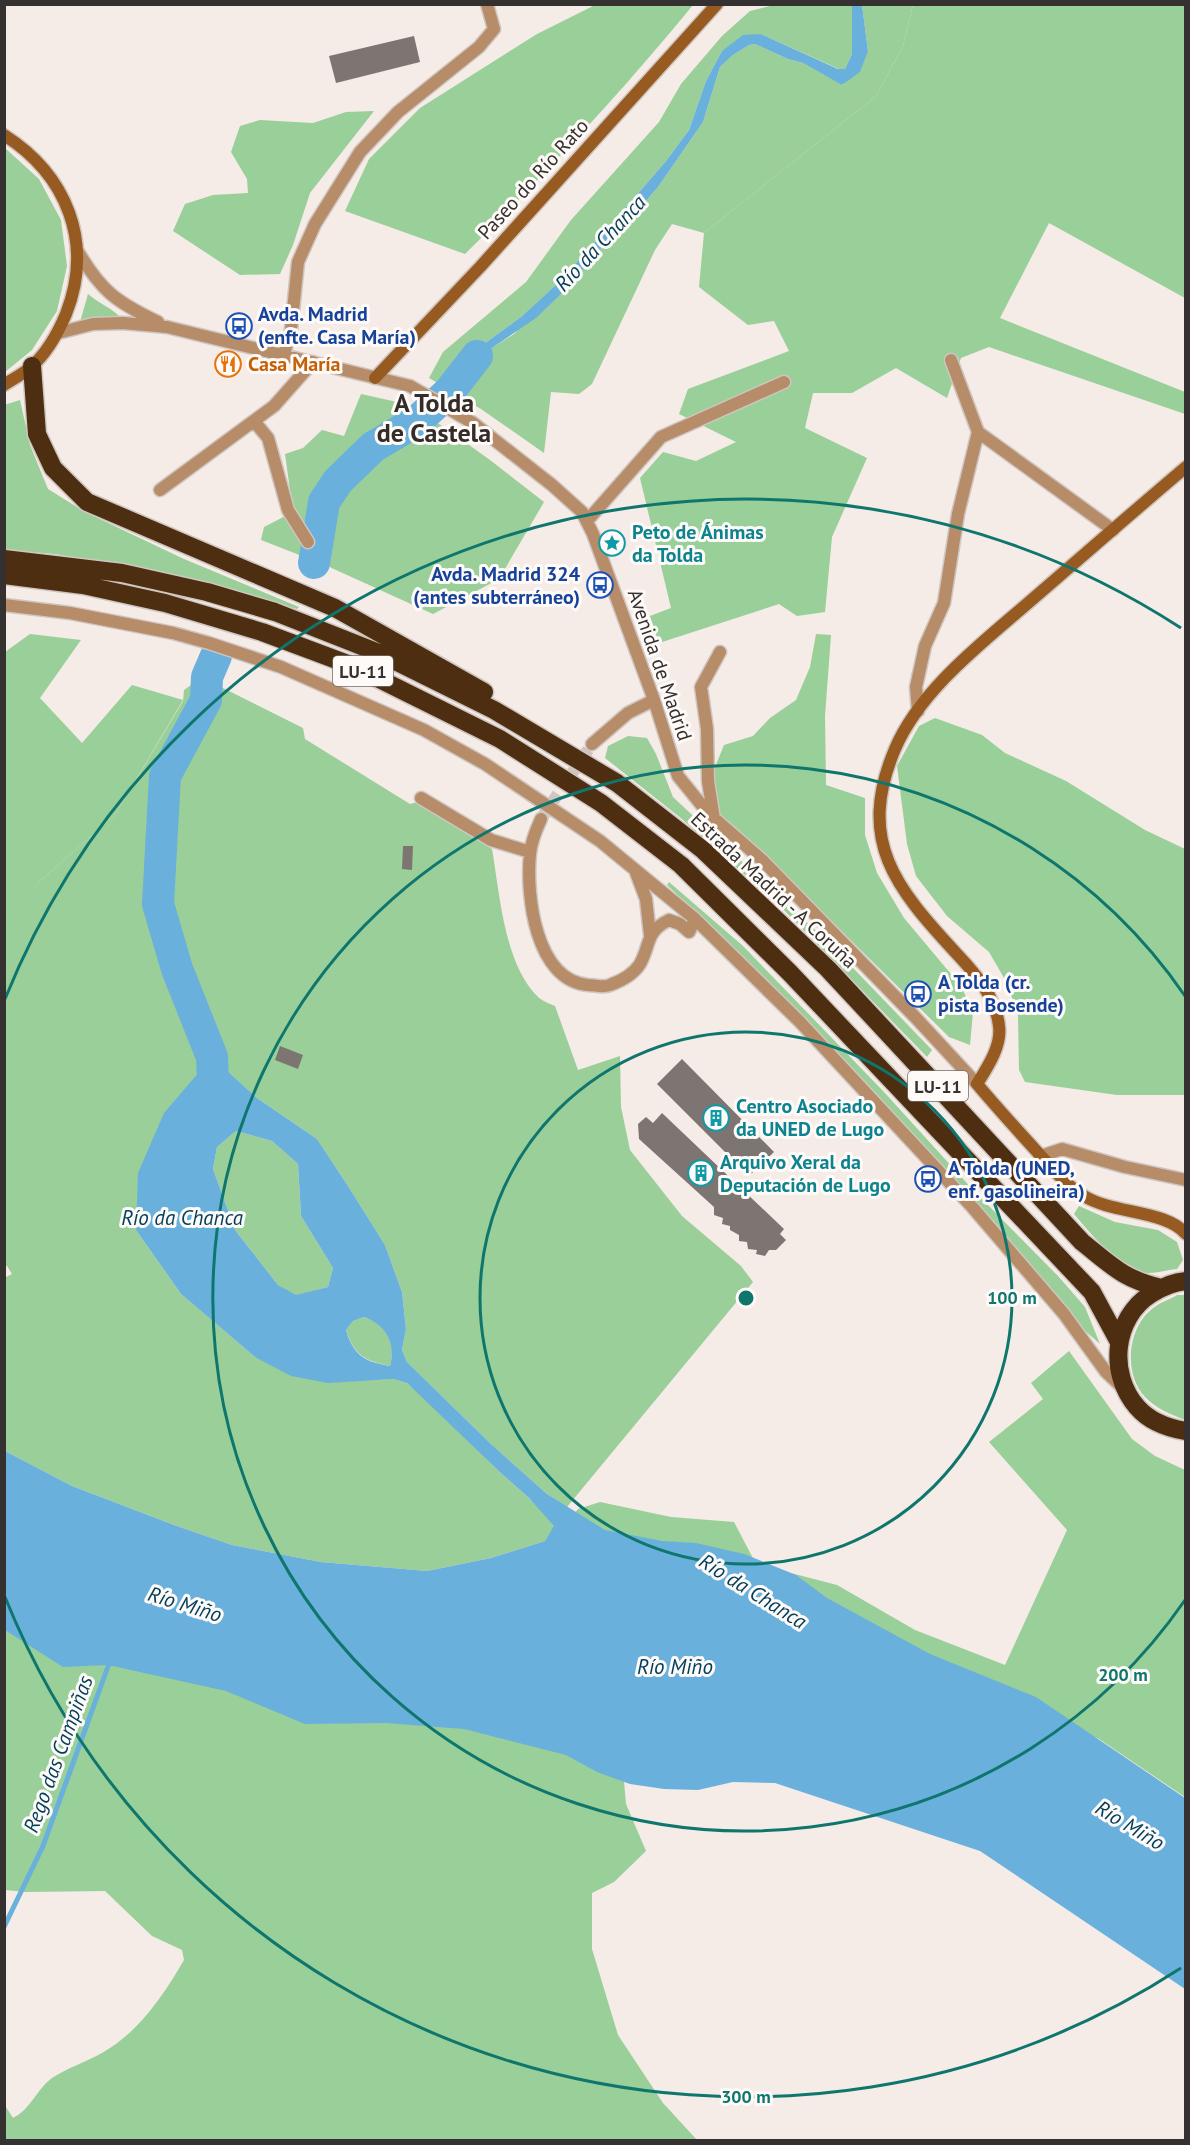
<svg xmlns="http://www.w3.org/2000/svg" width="1190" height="2145" viewBox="0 0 1190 2145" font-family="'PT Sans',sans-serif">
<rect width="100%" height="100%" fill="#f5ebe7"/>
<path fill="#9acf99" d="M774,5H852V54L845,69H839L761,34L722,51L706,81L689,130L666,161L615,220L559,282L521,317L466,357L448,389L429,378L443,352L526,282L571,220L659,122L681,84L722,36L750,11Z
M862,5H913L903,46L876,96L704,233L672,224L655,250L592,384L579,394L551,392L544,453L481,409L453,393L492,348L514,334L626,224L658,187L703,122L720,67L733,55L749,45L755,44L788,59L803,63L843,85L868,51Z
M5,148L39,179L61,220L67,266L57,311L32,350L5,372Z
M88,294C98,303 114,309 122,319L80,322Z
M361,394L406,404L444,427L490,460L544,502L499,579L433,614L325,565L261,540L264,527L293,512L285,454L303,448L322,430L344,436Z
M20,400L30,445L48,489L85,512L184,559L299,607L297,609L185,577L55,554L5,550L4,405Z
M198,680L219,686L303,728L305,739L410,804L418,802L492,849C500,895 504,965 539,998C543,1001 550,1004 555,1006L578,1070L620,1056L621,1107L630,1150L682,1216L741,1266L753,1282L567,1507L547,1494L491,1444L407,1362L402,1350L406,1329L402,1292L385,1245L348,1186L317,1139L257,1098L212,1057L136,1230L181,1294L255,1357L365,1380L393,1379L407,1383C440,1412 470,1443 502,1474C520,1491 540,1506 555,1526L545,1541L491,1558L427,1571L321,1562L232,1545L174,1525L72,1486L5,1451L4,1278L12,1274L7,1266H4V926L40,881L115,815L183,701L184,690Z
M628,736L647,738L656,754L673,797L828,942L932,1050L927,1057L778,904L682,819L605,758L608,746Z
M669,882L743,946L884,1092L974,1191L1058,1276L1085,1307L1100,1344L1075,1322L981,1207L780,994L667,885Z
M236,1131L272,1141L298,1164L301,1216L333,1268L328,1287L295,1296L278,1285L235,1230L213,1169L217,1147Z
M1079,1206L1115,1222L1158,1230L1177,1242L1183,1260L1177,1269C1168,1270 1157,1273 1148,1273C1122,1272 1090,1233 1074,1214Z
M1177,1295H1185V1420C1170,1414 1157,1409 1145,1397C1122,1372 1128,1324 1156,1306C1163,1301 1171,1299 1177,1295Z
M364,1317C388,1326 396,1340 390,1366C365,1361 354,1355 346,1330L353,1321Z"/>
<path fill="#99cf98" d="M595,5H693C622,92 544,175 465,254L345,211L369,159L420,108L537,34Z
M913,5H1185V298L1049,223L1000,318L1185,392L1186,413L1185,414L989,347L961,358L947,398L896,368L852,393H813L805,428L867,458L832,537L825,612L797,616L779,604L659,643L650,616L671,608L640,478L663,452L696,461L736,442L679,414L688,389L789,351L774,321L748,325L699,287L704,233L876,96L903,46Z
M374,111L310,193L293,245L280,274L240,275L173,231L185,204L213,195L248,193L247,179L231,152L240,126L260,120L313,123L346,112Z
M30,634L81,640L40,698L82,743L132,685L183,700L115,815L40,881L5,926V652Z
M816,634L831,635L825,716L826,785L865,798V835L877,873L904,918L961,986L973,1012L970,1045L949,1037L744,835L704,801L703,797L724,745L753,736L770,718L796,700L810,667Z
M935,718L982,735L1005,753L1066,781L1145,830L1185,849V1095H1117L1025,1082L1019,1070L1018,1015L1007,983L989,952L947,916L916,876L907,844L897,766L919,726Z
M1069,1351L1132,1439L1155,1456L1185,1470V1797L1099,1739L1022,1704L565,1525L578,1509L600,1502L671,1517L734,1522L756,1564L837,1585L915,1630L1005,1665L1067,1530L989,1442L1043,1399L1031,1383Z
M5,1623L622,1758L626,1804L646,1851L614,1882L592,1893V1949L618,2035L663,2103L697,2140H5L4,2104L13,2118C30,2110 37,2089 52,2078C67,2068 86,2062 102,2053C139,2032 163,1996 184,1960L182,1950L152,1936L105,1891L26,1892L5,1890Z"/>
<path fill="#6ab0dc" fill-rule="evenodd" d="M852,5H862L868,51L860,72L842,85L803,63L788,59L755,44L749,45L733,55L720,67L703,122L658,187L626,224L603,246L565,290L536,318L492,348L453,393L448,389L466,357L521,317L559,282L615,220L666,161L689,130L706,81L722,51L743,35L761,34L838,69H845L852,54Z
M212,1057L257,1098L317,1139L348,1186L385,1245L402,1292L406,1329L402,1350L407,1362L491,1444L547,1494L605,1530L662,1541L696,1543L744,1554L796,1575L827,1598L930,1654L1036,1697L1185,1798V1989L980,1851L775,1783L733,1782L698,1790L664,1789L630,1784L597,1772L566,1755L464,1729L386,1723L305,1724L226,1691L108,1665L63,1667L5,1630V1451L72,1486L174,1525L232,1545L321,1562L427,1571L491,1558L545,1541L554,1526L529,1498L503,1475L407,1383L393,1379L328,1383L291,1376L255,1357L181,1294L136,1230L138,1173L164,1113ZM236,1131L272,1141L298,1164L301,1216L333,1268L328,1287L296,1295L278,1285L235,1230L213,1169L217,1147ZM364,1317C386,1325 396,1342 390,1366C365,1362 353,1355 346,1330L353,1321Z"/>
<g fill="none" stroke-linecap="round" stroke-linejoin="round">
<path stroke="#6ab0dc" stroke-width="5" d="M4,1927L43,1846L110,1661"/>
<path stroke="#6ab0dc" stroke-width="32" d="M314,563L324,502L338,481L373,447L417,421L449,392L477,356
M208,1098L213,1079L212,1057L177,969L158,904L165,776L206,700L207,677L216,656"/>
</g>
<path fill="#7d7571" d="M414,36L420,62L336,83L329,56Z
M403,846H413L412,870L402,869Z
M280,1046L303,1055L298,1069L275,1060Z
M682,1059L774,1152L749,1176L657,1084Z
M662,1113L784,1229L780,1234L786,1240L776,1250H769L765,1256L756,1254L757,1250L748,1249L747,1242L739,1241V1235L730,1230V1226L722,1224L723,1218L714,1215V1207L639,1139L638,1124L646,1117L653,1123Z"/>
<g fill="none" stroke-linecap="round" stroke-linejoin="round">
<path stroke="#cfc6c2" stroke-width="12" stroke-dasharray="12 6" stroke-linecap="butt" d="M541,819L592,744"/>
<g stroke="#cfc6c2" stroke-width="15">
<path id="street" d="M77,250C101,291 116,302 158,322
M58,333L93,324L123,323L167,327L410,386L473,423L552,485L582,512L593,534L654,700L678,776L708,813L762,860L915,1017L977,1084
M284,354L291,330L298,262L315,224L360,152L398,112L479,47L494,29L487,4
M254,421L268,438L288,510L308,542
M978,432L1113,530
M160,490L274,406L313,362
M587,521L661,437L784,382
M4,605L70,613L173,633L209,643L281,667L424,730L485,764L600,841L695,919L800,1022L973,1208L1064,1314L1106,1372L1124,1389
M918,711L916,687L925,646L944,603L958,514L978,432L951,360
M592,744L628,713L654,700
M421,798L491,840L530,852
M541,819C536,830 531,842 530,854C526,895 535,980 588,985C595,985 604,988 610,985C621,981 633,975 640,964C651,944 645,932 669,920L680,924L689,932L695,919
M714,819L708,781L707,729L701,687L720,652
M635,870L646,899L650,935
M1041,1156L1062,1149L1125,1167L1186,1180"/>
</g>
<g stroke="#cfc6c2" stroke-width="15">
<path id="secondary" d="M4,135C67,175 94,243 66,314C58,333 47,353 31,367C23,374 13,379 4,385
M375,378L481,266L717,4
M1186,467C1135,510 1085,554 1035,597C986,640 921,688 895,749C856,841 896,888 956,953C975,973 996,997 999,1026C1002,1046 987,1068 977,1084C998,1109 1019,1132 1041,1156C1054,1170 1067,1186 1084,1196C1113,1214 1166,1210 1186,1234"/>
</g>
<g stroke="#cfc6c2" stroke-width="21">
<path id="highway" d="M32,366L37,434L53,468L87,502L335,608L484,692
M4,559L122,573L207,592L275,612L379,653L494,710L617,783L703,850L828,969L1082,1242C1111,1265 1123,1279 1161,1288
M4,575L83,585L165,603L262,632L353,666L500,739L601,803L681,865L790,973L1092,1292L1119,1342
M1186,1281C1173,1282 1162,1287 1151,1294C1113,1318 1108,1374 1137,1407C1149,1421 1167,1428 1186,1431"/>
</g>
<use href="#street" stroke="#b68c69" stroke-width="12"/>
<use href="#secondary" stroke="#975b21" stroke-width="12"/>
<use href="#highway" stroke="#4d2e11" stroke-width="18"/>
</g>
<g fill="none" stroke="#0f766e" stroke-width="3">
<circle cx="746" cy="1298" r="266"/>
<path d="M1185 1600A533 533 0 1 1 1185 996"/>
<path d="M1181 1968A799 799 0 0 1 5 1597M5 999A799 799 0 0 1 1181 628"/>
</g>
<defs>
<g id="bus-ring" transform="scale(1.35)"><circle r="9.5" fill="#fefaf8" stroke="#1a4fb4" stroke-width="1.5"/><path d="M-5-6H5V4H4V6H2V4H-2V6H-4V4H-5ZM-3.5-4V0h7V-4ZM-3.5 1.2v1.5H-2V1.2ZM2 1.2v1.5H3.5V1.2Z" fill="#1a4fb4"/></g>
<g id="restaurant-ring" transform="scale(1.35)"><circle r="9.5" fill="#fefaf8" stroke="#e8710a" stroke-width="1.5"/><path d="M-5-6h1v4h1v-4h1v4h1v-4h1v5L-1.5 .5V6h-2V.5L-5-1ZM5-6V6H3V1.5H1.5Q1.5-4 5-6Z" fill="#e8710a"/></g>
<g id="sight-ring" transform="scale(1.35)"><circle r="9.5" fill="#fefaf8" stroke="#0f9aa8" stroke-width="1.5"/><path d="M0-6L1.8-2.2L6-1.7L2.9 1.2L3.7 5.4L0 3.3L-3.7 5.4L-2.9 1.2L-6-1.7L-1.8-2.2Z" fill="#0f9aa8"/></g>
<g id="building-ring" transform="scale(1.35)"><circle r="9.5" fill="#fefaf8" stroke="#0f9aa8" stroke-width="1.5"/><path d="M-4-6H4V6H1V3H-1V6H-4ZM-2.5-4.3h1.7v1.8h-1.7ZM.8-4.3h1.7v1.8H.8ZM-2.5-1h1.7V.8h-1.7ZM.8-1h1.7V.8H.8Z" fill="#0f9aa8"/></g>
</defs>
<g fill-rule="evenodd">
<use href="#bus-ring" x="239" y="326"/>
<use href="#restaurant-ring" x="228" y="364"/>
<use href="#sight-ring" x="612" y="543"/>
<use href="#bus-ring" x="600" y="585"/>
<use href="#bus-ring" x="918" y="994"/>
<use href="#building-ring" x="716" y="1118"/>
<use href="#building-ring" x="701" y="1173"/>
<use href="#bus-ring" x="928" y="1179"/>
</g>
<g text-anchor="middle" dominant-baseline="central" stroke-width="6" stroke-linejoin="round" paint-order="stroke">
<g fill="#fefaf8" stroke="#716d6c" stroke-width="1.5">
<rect x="333" y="656" width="60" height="30" rx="4.5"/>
<rect x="908" y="1071" width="60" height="30" rx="4.5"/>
</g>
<g font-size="18" font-weight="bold" fill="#353130">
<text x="363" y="671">LU-11</text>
<text x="938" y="1086">LU-11</text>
</g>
<g font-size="20" fill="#353130" stroke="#fefaf8">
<text transform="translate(533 179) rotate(-48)">Paseo do Río Rato</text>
<text transform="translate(660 665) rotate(71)">Avenida de Madrid</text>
<text transform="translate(774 890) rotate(43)">Estrada Madrid - A Coruña</text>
</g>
<g font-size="20" font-weight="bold" fill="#164399" stroke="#fefaf8" text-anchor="start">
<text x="258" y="314">Avda. Madrid<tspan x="258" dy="23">(enfte. Casa María)</tspan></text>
<text x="580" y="574" text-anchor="end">Avda. Madrid 324<tspan x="580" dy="23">(antes subterráneo)</tspan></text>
<text x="938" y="982">A Tolda (cr.<tspan x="938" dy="23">pista Bosende)</tspan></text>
<text x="948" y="1168">A Tolda (UNED,<tspan x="948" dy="23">enf. gasolineira)</tspan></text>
</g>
<g font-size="20" font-weight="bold" fill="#c56008" stroke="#fefaf8" text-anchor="start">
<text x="248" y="364">Casa María</text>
</g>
<g font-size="20" font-weight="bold" fill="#0d838f" stroke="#fefaf8" text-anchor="start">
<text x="632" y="532">Peto de Ánimas<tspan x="632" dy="23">da Tolda</tspan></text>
<text x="736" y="1106">Centro Asociado<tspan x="736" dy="23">da UNED de Lugo</tspan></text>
<text x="720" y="1162">Arquivo Xeral da<tspan x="720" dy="23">Deputación de Lugo</tspan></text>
</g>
<g font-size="21" font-style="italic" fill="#013e5b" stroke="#fefaf8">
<text transform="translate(600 243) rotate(-47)">Río da Chanca</text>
<text x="182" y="1217">Río da Chanca</text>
<text transform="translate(753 1591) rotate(32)">Río da Chanca</text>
<text transform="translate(185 1604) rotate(17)">Río Miño</text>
<text x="675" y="1666">Río Miño</text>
<text transform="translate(58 1754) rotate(-70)">Rego das Campiñas</text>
<text transform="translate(1130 1825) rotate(31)">Río Miño</text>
</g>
<g font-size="26" font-weight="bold" fill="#332c29" stroke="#fefaf8">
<text x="434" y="402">A Tolda<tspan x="434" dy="30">de Castela</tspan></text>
</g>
</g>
<circle cx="746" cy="1298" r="9" fill="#0f766e" stroke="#fefaf8" stroke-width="3"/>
<g font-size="18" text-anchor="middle" font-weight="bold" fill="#0f766e" stroke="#fefaf8" stroke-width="6" stroke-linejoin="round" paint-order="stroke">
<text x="1012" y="1304">100 m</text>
<text x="1123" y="1681">200 m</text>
<text x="746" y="2103">300 m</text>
</g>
<rect width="1190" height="2145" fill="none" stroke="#353130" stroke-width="12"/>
</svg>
